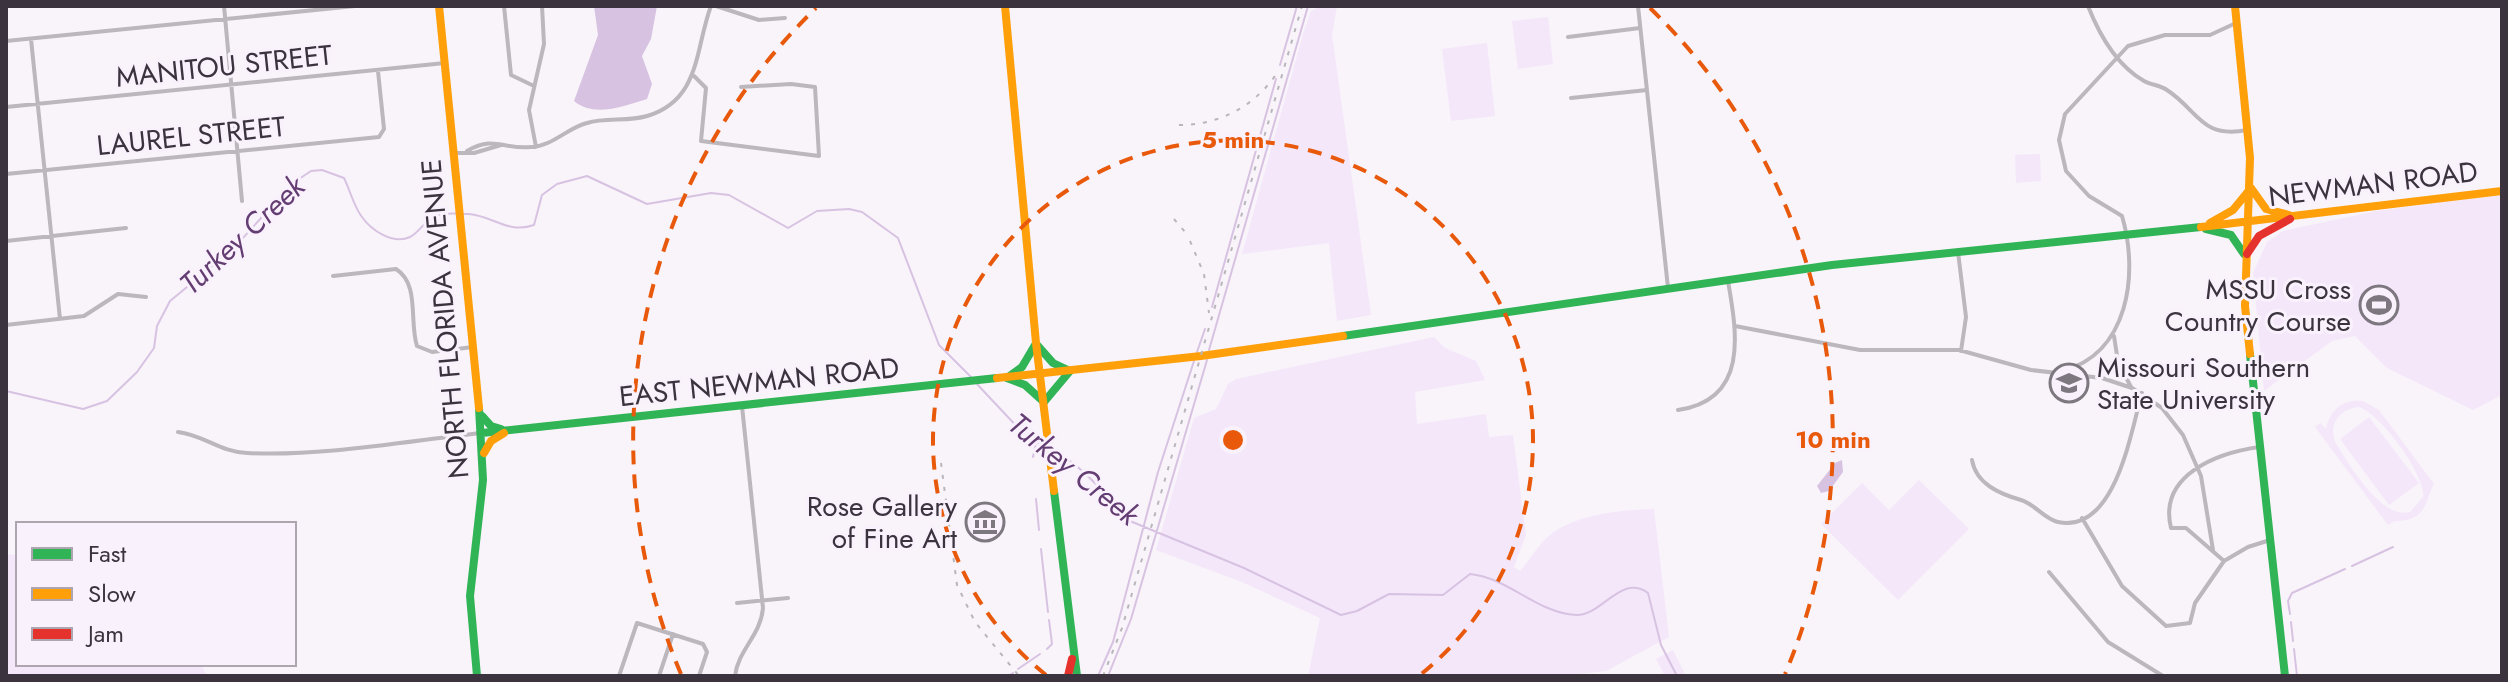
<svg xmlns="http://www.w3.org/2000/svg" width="2508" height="682" viewBox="0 0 2508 682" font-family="Jost,sans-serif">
<rect width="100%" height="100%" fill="#f8f4fa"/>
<path fill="#f4e7fa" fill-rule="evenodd" d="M1322,6H1337L1332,35L1371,315L1337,321L1329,243L1242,254L1303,34L1311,11Z
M1548,17L1553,64L1518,69L1512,21Z
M1487,43L1495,116L1451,121L1442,49Z
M2040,154L2041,181L2016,183L2015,155Z
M2502,195V395L2473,410L2387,368L2355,336L2332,341L2264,391L2253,273L2267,242L2283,231L2376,211Z
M1434,337L1445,348L1476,361L1485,380L1415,392L1417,424L1486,414L1489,437L1513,435L1526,535L1514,567L1520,571C1530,560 1538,545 1549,536C1574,514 1622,510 1654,509L1669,637L1606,671L1561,676H1308L1320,618L1242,582L1156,550L1194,418L1216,409L1228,384L1236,379Z
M2363,401L2379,410L2434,484C2426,497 2428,515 2407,520C2398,522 2395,519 2388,525L2315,427L2320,423L2326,429C2330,410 2342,399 2363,401ZM2358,407C2379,411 2427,477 2423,497L2410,512C2381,520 2349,464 2335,442C2329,423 2339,410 2358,407Z
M2369,417L2419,483L2389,505L2340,439Z
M1919,480L1969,529L1898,600L1821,524L1862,483L1889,510Z
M6,554L18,555V664H201L207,676H6Z
M1673,650L1686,676H1665L1656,659Z"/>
<path fill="#d8c2e2" d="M594,6H657L651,39L642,56L652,84L647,99C624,106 594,118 574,101L598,35Z
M1842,460L1843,472L1829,491L1821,493L1817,486L1835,463Z"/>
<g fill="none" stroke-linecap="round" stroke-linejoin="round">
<path stroke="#d8c2e2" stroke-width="2" d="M1280,65L1297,6
M1212,307L1276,79
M1209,350L1308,6
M1197,352L1205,329
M976,383L1021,431L1044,447
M6,391L83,409L107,401L137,372L154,348L157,326L170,301L232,250L293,183L311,171L322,170L344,178C350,190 354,207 362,217C371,230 393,245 410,237C420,232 426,218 438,215C448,212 460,214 469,214C493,216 508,234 534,225L542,195L557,184L587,176L647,204L711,193L729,195L788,228L817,211L849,209L862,212L898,238L939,345L972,378
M1054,451C1073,461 1089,476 1104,493C1114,504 1116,513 1130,521L1244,568L1341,615L1357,611L1389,594L1443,595L1470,574C1509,578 1537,613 1576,615C1602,616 1621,573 1648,593L1661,645L1677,676
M1033,457L1036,443
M1036,499L1039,530
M1041,549L1048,612
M2352,566L2393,547
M2290,614L2288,601L2292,593L2345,569
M2291,622L2293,641
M1047,649L1052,644L1049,620
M2294,649L2297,676
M1018,669L1040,654
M1008,676L1013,673
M1098,676L1113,642L1158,472L1194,361
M1108,676L1131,619L1207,360"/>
<path stroke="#bbb7bd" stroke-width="4" d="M224,6L242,201
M504,6L511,75L534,86
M716,6L759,20L785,18
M1638,6L1668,288
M2088,6C2099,34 2116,65 2144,81C2151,85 2160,85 2167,90C2199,111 2201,139 2247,130
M1568,37L1640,28
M31,39L60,319
M6,41L355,6
M694,76L706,88L701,141L819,156L815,87L791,84L741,87
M1571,98L1647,90
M6,107L445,63
M536,147L529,110L544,44L542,6
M467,151C495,135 503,150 531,147C553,146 567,128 587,123C606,117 627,122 647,116C701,100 695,48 711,6
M453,153H474L501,145
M6,174L379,137L384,129L378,71
M6,241L126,228
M1958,252L1966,317L1961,351
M333,276L396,269C420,284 409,322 417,346L432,352L473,347
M6,325L84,316L118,294L146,297
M1735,326L1860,350H1959L2031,370L2102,378L2132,388L2162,408L2183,435L2201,476L2213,550
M2114,336L2118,362L2131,387
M2062,371C2129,354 2139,273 2122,216L2089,196L2066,171L2059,140L2065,114L2128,46L2165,35H2210L2236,23
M1678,410C1749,400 1737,333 1728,281
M178,432C204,435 220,452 247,453C320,457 408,441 481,433
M1972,460C1976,484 2000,494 2021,500C2035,504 2044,519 2058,522C2116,534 2131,430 2142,393
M2082,518L2122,586L2166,626L2190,623L2195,603L2224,561L2248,547L2270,540
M2224,561L2186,528H2171C2158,475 2217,453 2259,447
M2049,572L2108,642L2163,676
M737,603L788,598
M619,676L637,623L703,644L707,652L699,676
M659,676L673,634
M735,676C738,650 761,635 763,608L742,406"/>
<path stroke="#30b455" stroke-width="8" d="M2206,229L2231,235L2244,254
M1343,336L1832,265L2201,227
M2250,354L2285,676
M1007,378L1025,385L1044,402L1070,371L1053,363L1037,345
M1007,378L1022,367L1035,345
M482,416L491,426L501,429
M482,433L997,378
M1054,491L1077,676
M477,676L470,596L483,480L479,408"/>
<path stroke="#ff9f0a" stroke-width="8" d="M439,6L479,408
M1005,6L1036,343L1054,491
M2235,6L2250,158L2245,306L2250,354
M2210,223L2233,210L2251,188L2266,209L2289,215
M2201,227L2502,191
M997,378L1201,356L1343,336
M484,453L491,441L504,433"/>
<path stroke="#e5322d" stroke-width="8" d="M2247,254L2259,236L2290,219
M1068,676L1072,659"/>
<path stroke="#b9b6bb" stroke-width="2" stroke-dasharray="4 8" stroke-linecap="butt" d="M1179,125C1221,125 1257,105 1279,70
M1174,219L1185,232
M1190,241L1204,274L1209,313
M941,463L957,585L975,622L1019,676
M1103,676L1122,628L1302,6"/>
</g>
<g fill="none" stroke="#e8590c" stroke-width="4" stroke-dasharray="14 10">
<path d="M1046 675A300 300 0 1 1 1420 675"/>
<path d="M681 674A600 600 0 0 1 816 8M1650 8A600 600 0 0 1 1785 674"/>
</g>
<defs>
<g id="stadium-ring" transform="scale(2)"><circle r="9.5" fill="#f9f2fc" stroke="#7d7780" stroke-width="1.5"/><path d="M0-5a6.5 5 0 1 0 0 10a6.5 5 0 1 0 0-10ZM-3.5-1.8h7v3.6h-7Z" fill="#7d7780"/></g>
<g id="university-ring" transform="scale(2)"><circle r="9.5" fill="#f9f2fc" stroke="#7d7780" stroke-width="1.5"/><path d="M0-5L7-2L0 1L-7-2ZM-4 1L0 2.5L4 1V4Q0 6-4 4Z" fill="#7d7780"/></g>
<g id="museum-ring" transform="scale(2)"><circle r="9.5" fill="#f9f2fc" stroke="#7d7780" stroke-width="1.5"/><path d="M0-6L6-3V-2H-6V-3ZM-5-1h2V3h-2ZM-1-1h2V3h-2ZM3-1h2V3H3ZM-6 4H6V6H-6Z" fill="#7d7780"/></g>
</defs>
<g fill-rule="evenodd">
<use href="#stadium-ring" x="2379" y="305"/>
<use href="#university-ring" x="2069" y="383"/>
<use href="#museum-ring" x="985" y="522"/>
</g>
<g text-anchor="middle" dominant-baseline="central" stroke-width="6" stroke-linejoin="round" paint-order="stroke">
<g font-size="28" fill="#3b343e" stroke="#f9f2fc">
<text transform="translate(224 66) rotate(-6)">MANITOU STREET</text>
<text transform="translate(191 136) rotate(-6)">LAUREL STREET</text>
<text transform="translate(2373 184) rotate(-7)">NEWMAN ROAD</text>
<text transform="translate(445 319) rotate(-95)">NORTH FLORIDA AVENUE</text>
<text transform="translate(759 382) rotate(-6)">EAST NEWMAN ROAD</text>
</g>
<g font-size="28" fill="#3b343e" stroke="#f9f2fc" text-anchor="end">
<text x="2351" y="289">MSSU Cross<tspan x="2351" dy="32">Country Course</tspan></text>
<text x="2097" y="367" text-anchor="start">Missouri Southern<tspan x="2097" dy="32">State University</tspan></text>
<text x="957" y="506">Rose Gallery<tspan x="957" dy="32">of Fine Art</tspan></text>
</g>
<g font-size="30" font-style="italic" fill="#643d73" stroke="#f9f2fc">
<text transform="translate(242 235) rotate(-43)">Turkey Creek</text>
<text transform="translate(1074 469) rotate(39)">Turkey Creek</text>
</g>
</g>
<circle cx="1233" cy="440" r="12" fill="#e8590c" stroke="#f9f2fc" stroke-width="4"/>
<g font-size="24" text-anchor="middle" font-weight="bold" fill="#e8590c" stroke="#f9f2fc" stroke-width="6" stroke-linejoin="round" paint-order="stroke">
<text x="1233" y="148">5 min</text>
<text x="1833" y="448">10 min</text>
</g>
<rect width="2508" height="682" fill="none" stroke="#3b343e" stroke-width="16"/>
<rect x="16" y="522" width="280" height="144" fill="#f9f2fc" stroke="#ada6b0" stroke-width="2"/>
<rect x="32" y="548" width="40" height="12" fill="#30b455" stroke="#ada6b0" stroke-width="2"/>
<text x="88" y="562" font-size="24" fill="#3b343e">Fast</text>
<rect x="32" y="588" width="40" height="12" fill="#ff9f0a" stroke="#ada6b0" stroke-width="2"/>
<text x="88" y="602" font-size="24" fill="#3b343e">Slow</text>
<rect x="32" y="628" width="40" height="12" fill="#e5322d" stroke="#ada6b0" stroke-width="2"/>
<text x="88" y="642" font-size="24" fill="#3b343e">Jam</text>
</svg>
